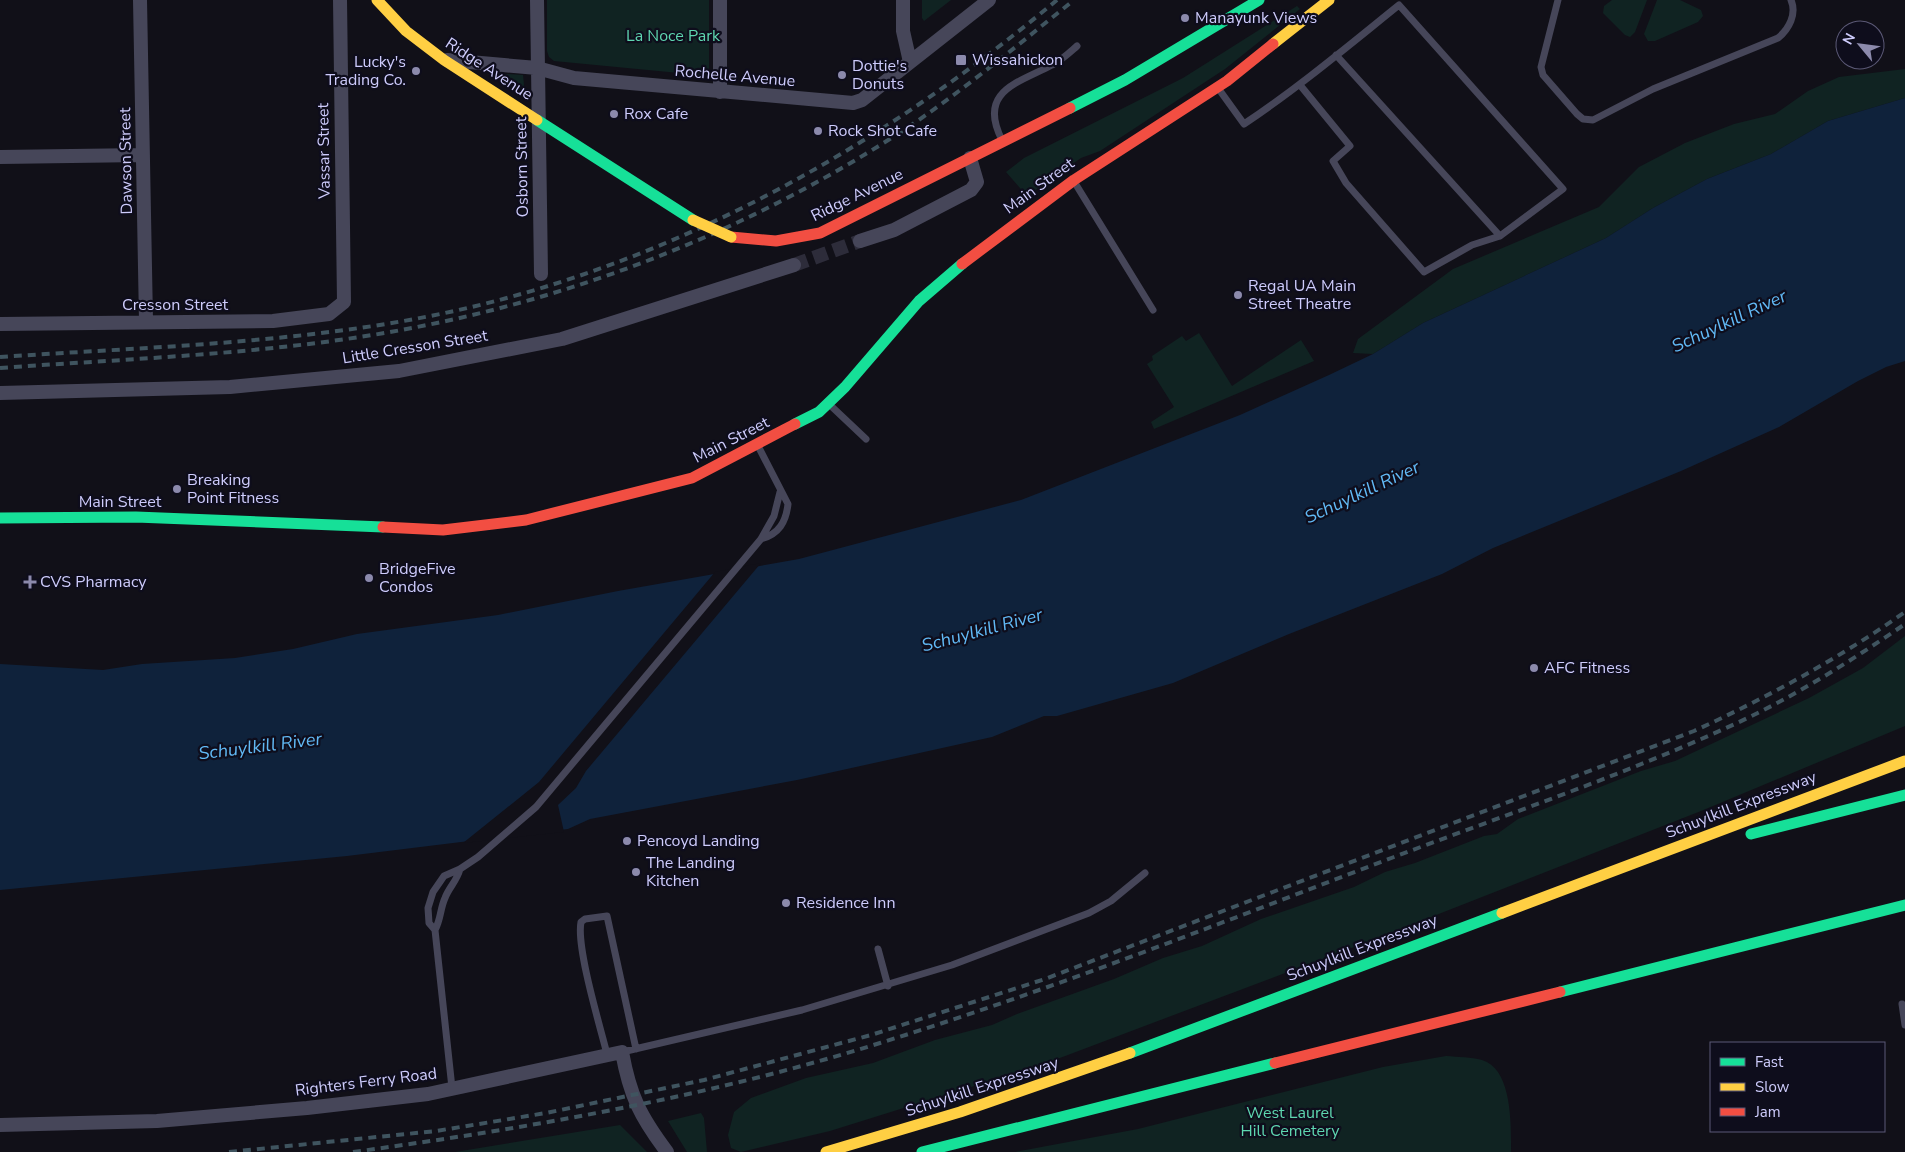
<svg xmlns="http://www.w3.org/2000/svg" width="1905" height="1152" viewBox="0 0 1905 1152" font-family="'Nunito Sans',sans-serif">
<rect width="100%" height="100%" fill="#111018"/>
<path fill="#102322" d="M547,0H709V69L700,75L554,61L549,57L547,51Z
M922,0H951L924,21L922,18Z
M1612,0H1647L1635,32L1630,37L1625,35L1603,13L1604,6Z
M1657,0H1680L1701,10L1703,16L1698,22L1655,41H1648L1644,34Z
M1297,6L1300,9L1225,69L1100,151L1081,158L1027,196L1006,172L1024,158L1183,78Z
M1905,69V98L1828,121L1771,154L1707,179L1653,208L1606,238L1423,323L1373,354L1353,353L1358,339L1453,269L1599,207L1639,167L1685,143L1734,124L1775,114L1808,91L1839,77Z
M493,73L523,75L525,94L522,95L492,75Z
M1199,333L1232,386L1301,340L1314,361L1154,429L1151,422L1174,407L1147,364L1153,360L1152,356L1182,336L1186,341Z
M1905,636V726L1701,811L1375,939L1044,1064L830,1131L741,1152L731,1148L728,1135L734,1112L751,1098L806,1078L873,1063L935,1040L992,1025L1017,1014L1114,979L1163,958L1202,946L1261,919L1354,887L1385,872L1415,863L1484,836L1497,834L1518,819L1641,771L1675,761L1809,698L1863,668Z
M1446,1056C1458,1057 1471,1057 1482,1060C1513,1069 1511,1127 1511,1152H1015L1138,1129L1383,1067Z
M701,1113L704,1118L707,1152H687L668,1121Z
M620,1125L647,1152H455Z"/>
<path fill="#0f223b" d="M1905,98V361L1886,367L1858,381L1779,427L1681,471L1493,548L1442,574L1289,634L1173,683L1057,716H1044L992,737L797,780L590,819L568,829L347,856L0,890V664L103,670L142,664L235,658L293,649L357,634L498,615L618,591L799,559L1021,500L1240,415L1329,375L1373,354L1423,323L1606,238L1653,208L1707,179L1771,154L1828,121Z"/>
<path fill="#111018" d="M761,563L586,771L576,788L558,805L564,832L463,843L539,782L715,572Z"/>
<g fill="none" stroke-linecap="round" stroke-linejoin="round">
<path stroke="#2d2c3a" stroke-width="14" stroke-dasharray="14 7" stroke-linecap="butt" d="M794,265L860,241"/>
<path stroke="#464659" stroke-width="7" d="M1558,0L1541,67L1543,75L1577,114L1583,119L1593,120L1653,89L1778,38C1789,29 1797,14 1791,0
M1300,85L1350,146L1333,161L1346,183L1424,272L1472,245L1500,236
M1218,88L1244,124C1298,88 1348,46 1399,5L1563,189L1500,236L1336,55
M1002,140C977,91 1018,83 1052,65C1062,60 1069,53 1077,46
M1075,183L1153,310
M830,405L866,439
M758,446L788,504C786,522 779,534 761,539
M435,930C441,919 440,909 445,898C449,887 457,881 460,869
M878,949L888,986
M1902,1004L1905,1025
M622,1052L802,1010L952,965L1089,913L1111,901L1145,873
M607,1054C600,1026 576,947 581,922L585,919L607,916L636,1049
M452,1088L435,930L429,923L428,908L433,892L444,876L460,869L478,857L536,807L761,539L774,516L780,492"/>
<path stroke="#464659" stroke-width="14" d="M140,0L146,321
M537,0L541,274
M720,0V92
M903,0V31L910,62
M447,60L537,68L574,78L853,103L862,100L989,0
M0,157L143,155
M860,241L894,230L971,190L977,182L970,158
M0,324L273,321L329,314L344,302L340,0
M0,393L230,387L399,371L562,339L794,265
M0,1125L157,1121L307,1108L428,1094L622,1052C630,1096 640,1116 667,1152"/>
<path stroke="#16e098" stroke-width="11" d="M1070,108L1125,80L1259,0
M537,120L693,220
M795,424L819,412L845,387L919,301L962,264
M0,518L136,517L383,527
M1751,834L1905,795
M1560,992L1905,905
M1130,1053L1502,913
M922,1152L1275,1063"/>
<path stroke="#ffcf43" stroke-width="11" d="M377,0L406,31L444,60L537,120
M1273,44L1329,0
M1502,913L1905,761
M826,1152L960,1112L1130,1053"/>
<path stroke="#f24e42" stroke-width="11" d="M731,237L776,241L820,233L1070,108
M962,264L1074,180L1227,81L1273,44
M383,527L443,530L526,520L692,478L795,424
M1275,1063L1560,992"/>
<path stroke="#3f545f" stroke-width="4" stroke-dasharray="8 6" stroke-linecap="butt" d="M0,357C160,346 328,343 484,304C698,250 889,140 1057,0
M0,368C137,358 277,354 412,328C589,294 757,226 907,128C965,89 1019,44 1074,0
M229,1152L436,1131L546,1113L704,1080L871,1035L1045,979L1694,731C1768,697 1838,659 1905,612
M353,1152C530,1128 708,1097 880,1043C1054,989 1223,922 1394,857C1505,815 1618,777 1726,728C1789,700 1848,663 1905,624"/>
<path stroke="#ffcf43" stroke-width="11" d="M693,220L731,237"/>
</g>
<g fill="#8c8aac" stroke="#0e0d1c" stroke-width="2">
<circle cx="1185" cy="18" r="5"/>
<rect x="955" y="54" width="12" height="12" rx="2.5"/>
<circle cx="416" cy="71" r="5"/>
<circle cx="842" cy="75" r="5"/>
<circle cx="614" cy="114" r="5"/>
<circle cx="818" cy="131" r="5"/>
<circle cx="1238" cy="295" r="5"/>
<circle cx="177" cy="489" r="5"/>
<circle cx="369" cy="578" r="5"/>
<path d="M27.5 574.5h5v5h5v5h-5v5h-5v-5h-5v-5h5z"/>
<circle cx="1534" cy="668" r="5"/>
<circle cx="627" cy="841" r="5"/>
<circle cx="636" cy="872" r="5"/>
<circle cx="786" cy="903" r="5"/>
</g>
<g text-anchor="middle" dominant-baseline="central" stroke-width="4.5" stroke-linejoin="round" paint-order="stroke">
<g font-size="16" fill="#ceccfc" stroke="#0e0d1c" text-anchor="start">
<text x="1195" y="18">Manayunk Views</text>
<text x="972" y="60">Wissahickon</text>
<text x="406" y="62" text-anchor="end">Lucky's<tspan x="406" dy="18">Trading Co.</tspan></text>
<text x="852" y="66">Dottie's<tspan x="852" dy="18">Donuts</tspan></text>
<text x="624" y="114">Rox Cafe</text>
<text x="828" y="131">Rock Shot Cafe</text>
<text x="1248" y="286">Regal UA Main<tspan x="1248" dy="18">Street Theatre</tspan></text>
<text x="187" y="480">Breaking<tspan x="187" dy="18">Point Fitness</tspan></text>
<text x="379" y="569">BridgeFive<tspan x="379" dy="18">Condos</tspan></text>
<text x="40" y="582">CVS Pharmacy</text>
<text x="1544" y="668">AFC Fitness</text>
<text x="637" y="841">Pencoyd Landing</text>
<text x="646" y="863">The Landing<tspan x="646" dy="18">Kitchen</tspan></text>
<text x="796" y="903">Residence Inn</text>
</g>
<g font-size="16" fill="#5ed6b0" stroke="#0e0d1c">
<text x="673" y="36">La Noce Park</text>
<text x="1290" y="1113">West Laurel<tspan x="1290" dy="18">Hill Cemetery</tspan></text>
</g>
<g font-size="16" fill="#ceccfc" stroke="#0e0d1c">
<text transform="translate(489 69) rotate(33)">Ridge Avenue</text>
<text transform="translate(735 76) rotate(5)">Rochelle Avenue</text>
<text transform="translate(324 151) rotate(-91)">Vassar Street</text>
<text transform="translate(126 161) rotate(-91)">Dawson Street</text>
<text transform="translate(522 167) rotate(-91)">Osborn Street</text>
<text transform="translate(1039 186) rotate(-36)">Main Street</text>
<text transform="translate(857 195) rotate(-26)">Ridge Avenue</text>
<text x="175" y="305">Cresson Street</text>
<text transform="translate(415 347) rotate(-9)">Little Cresson Street</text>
<text transform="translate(731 440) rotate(-27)">Main Street</text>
<text x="120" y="502">Main Street</text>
<text transform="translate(1741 805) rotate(-21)">Schuylkill Expressway</text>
<text transform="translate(1362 948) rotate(-21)">Schuylkill Expressway</text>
<text transform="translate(366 1082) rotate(-7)">Righters Ferry Road</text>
<text transform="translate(982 1087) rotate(-18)">Schuylkill Expressway</text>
</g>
<g font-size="18" font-style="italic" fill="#61b9f5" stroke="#0e0d1c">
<text transform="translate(1729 321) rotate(-25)">Schuylkill River</text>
<text transform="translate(1362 492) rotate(-25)">Schuylkill River</text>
<text transform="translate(982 630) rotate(-15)">Schuylkill River</text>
<text transform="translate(260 746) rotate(-7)">Schuylkill River</text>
</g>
</g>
<rect x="1710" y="1042" width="175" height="90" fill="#0e0d1c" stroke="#5b5976"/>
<rect x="1720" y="1058" width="25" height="8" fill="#16e098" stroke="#5b5976"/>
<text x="1755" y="1067" font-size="15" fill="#ceccfc">Fast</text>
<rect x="1720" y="1083" width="25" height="8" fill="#ffcf43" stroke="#5b5976"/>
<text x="1755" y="1092" font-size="15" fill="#ceccfc">Slow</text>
<rect x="1720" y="1108" width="25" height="8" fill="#f24e42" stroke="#5b5976"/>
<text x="1755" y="1117" font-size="15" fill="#ceccfc">Jam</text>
<g transform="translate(1860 45) rotate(299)"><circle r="24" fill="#0e0d1c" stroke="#5b5976"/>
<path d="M0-4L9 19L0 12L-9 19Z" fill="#8c8aac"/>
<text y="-8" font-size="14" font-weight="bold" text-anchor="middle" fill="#ceccfc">N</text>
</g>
</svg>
